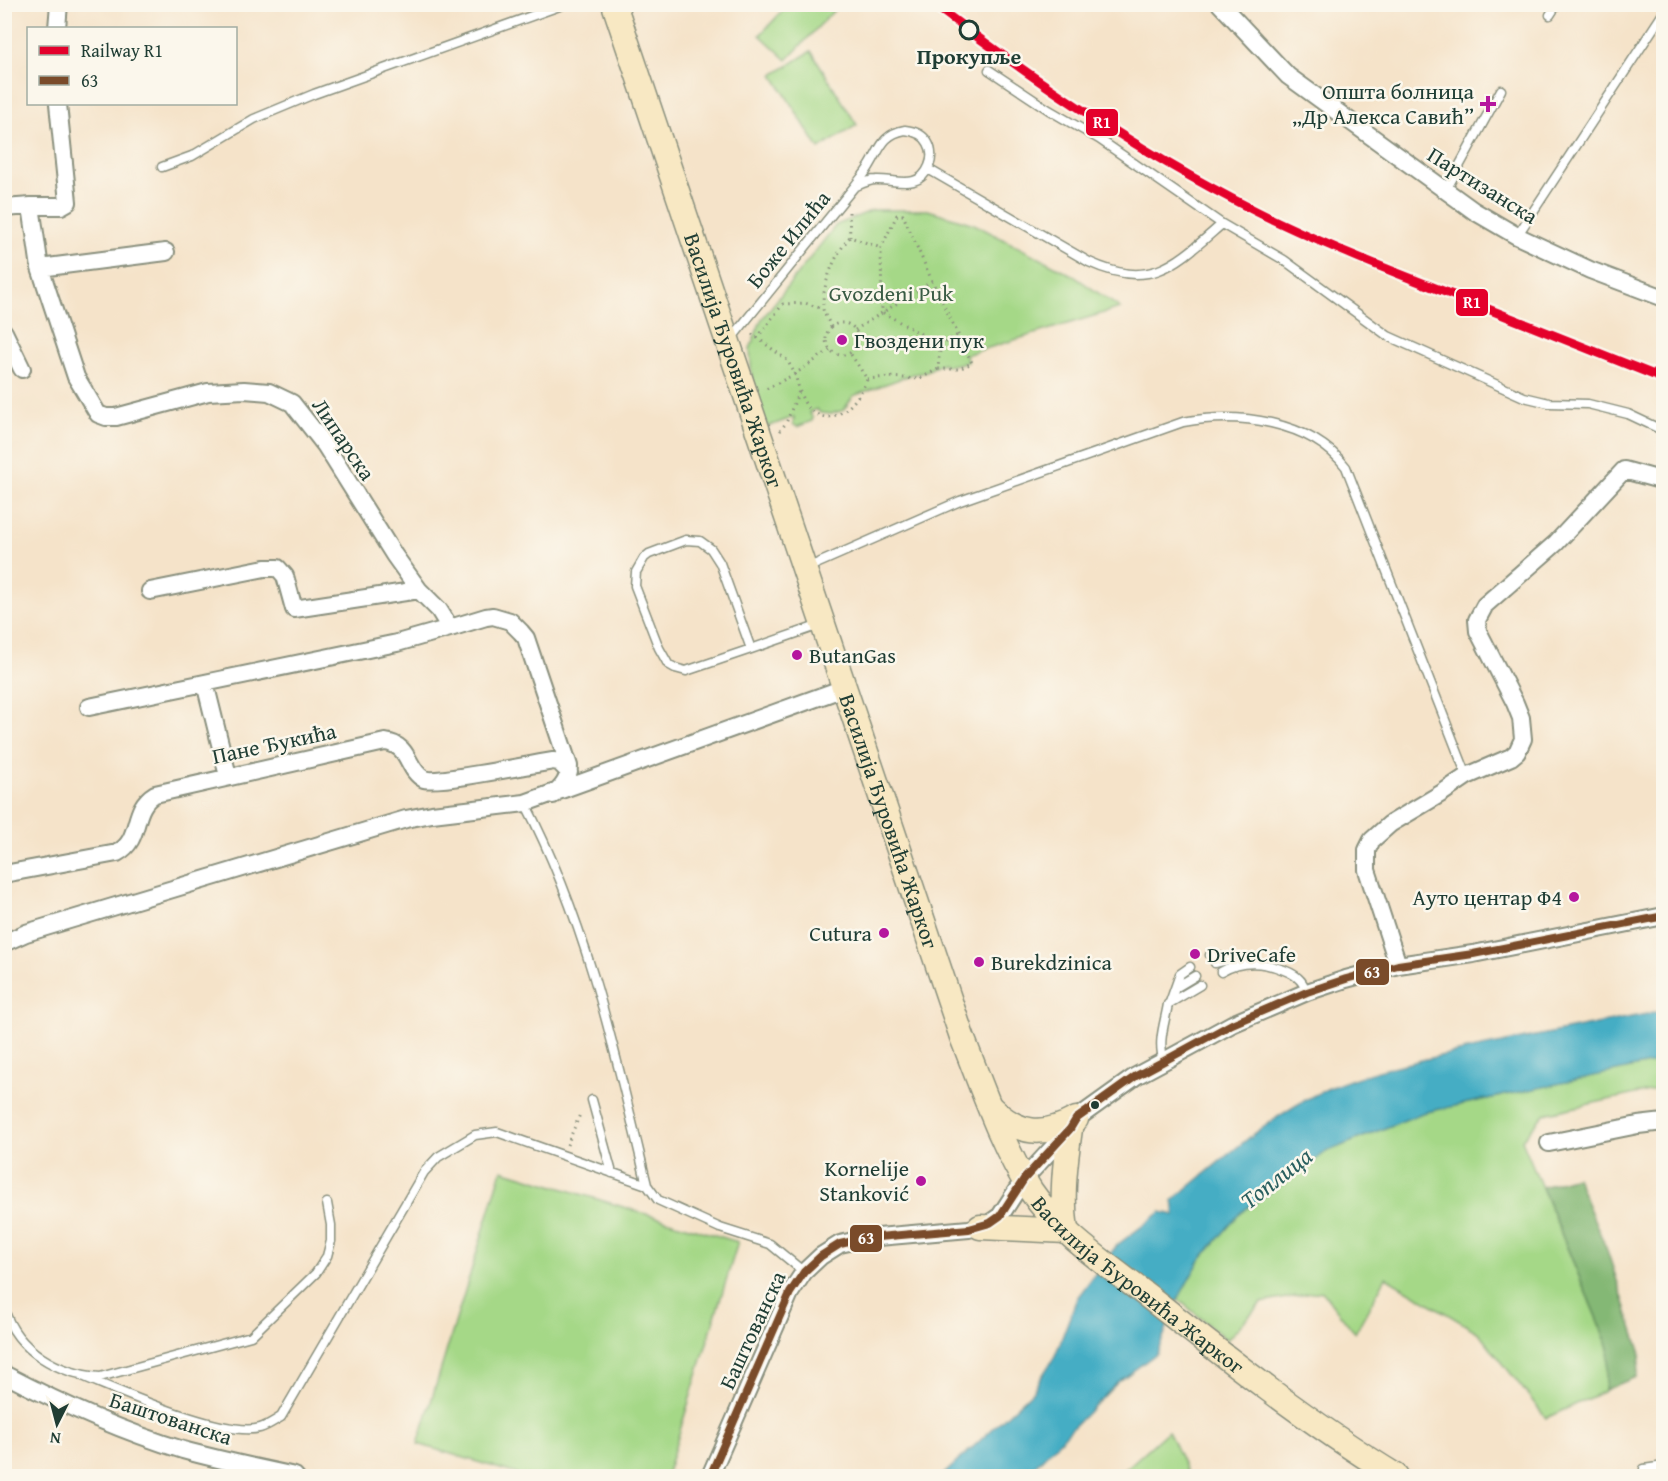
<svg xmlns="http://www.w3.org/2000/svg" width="1668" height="1481" viewBox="0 0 1668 1481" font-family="'Gentium Book Plus',serif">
<rect width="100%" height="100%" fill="#fbf7ec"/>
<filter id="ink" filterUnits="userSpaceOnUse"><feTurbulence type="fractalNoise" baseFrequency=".0167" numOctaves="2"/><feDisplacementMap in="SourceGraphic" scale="12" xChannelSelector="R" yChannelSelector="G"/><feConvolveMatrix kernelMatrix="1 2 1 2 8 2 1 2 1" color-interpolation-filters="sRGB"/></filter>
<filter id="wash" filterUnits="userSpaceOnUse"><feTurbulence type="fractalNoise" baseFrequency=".008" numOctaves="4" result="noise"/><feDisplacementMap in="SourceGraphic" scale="24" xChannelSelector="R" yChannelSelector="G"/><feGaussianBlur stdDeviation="1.35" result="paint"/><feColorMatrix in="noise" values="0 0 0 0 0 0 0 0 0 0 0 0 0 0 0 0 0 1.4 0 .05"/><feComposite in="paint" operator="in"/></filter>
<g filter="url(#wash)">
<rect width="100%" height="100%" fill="#f5e3c9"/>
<path fill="#a5d887" stroke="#628a5e" stroke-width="1.5" d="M789,4L839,5L787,60L760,35Z
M811,51L857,125L819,149L773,75Z
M873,210H928L974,224L1072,275L1120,308L965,355L968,362L946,366L943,363L922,373L913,374L853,396L844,410L831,414L820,413L817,409L809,412L813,418L812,421L797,427L793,424L794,417L767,427L752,387L750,349L761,320L836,225Z
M1663,1061V1088L1544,1114L1522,1140L1609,1348L1605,1391L1546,1418L1479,1333L1386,1277L1355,1333L1322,1291L1261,1303L1227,1340L1178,1299L1200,1260L1240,1213L1326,1152L1422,1113Z
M502,1170L738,1242L666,1476H524L418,1444Z
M1168,1431L1189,1476H1118Z"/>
<path fill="#84b874" stroke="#527a54" stroke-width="1.5" d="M1576,1177L1607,1250L1641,1354L1636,1377L1605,1390L1609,1348L1542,1187Z"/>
<path fill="#44adc4" stroke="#32757c" stroke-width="1.5" d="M1663,1011V1061L1422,1113L1326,1152L1240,1213L1200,1260L1178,1299L1157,1353L1118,1382L1025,1476H942L1032,1392L1055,1356L1077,1298L1117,1245L1161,1212L1175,1215L1173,1200C1221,1161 1270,1115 1327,1089C1373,1069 1423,1060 1472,1049C1536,1036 1599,1023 1663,1011Z"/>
</g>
<g filter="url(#ink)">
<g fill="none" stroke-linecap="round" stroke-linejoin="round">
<g stroke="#8a907e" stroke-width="11">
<path id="lane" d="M1550,15L1557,4
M989,70L1049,110L1099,139L1222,224L1284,260L1388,336L1524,397L1549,403L1588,404L1628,414L1664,431
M905,130C914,131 923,134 928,143C932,150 932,159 929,166C919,191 895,179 876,180C868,180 861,184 854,187C859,180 865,174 869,167C880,150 882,134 905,130Z
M162,167L192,156L254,119L314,94L565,4
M928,169L1089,262C1152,291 1176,264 1222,224
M1446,190L1501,90
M1517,236L1664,12
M731,339L854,187
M807,568L960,501L1183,422C1238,412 1310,420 1346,467L1467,776
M751,649L720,563L711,549L700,541L686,540L649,554L644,558L636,572L635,586L659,648L668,664L675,668L686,671L751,649L820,625
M525,803C587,922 616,1055 647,1185L658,1200L720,1228L770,1244L804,1272
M1210,955L1218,956L1227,959
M1215,963L1227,960L1238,964
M1221,972C1241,960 1262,961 1284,970C1289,972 1296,975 1300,980C1303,983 1305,988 1307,992
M1175,988L1180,974L1190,967
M1170,1002L1175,988L1195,976
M1164,1061C1157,1042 1165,1023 1168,1004L1200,985
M592,1100L612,1173
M4,1309C17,1351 59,1374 100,1377L251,1336L316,1273L327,1256L331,1241V1225L327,1203
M82,1376C120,1391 223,1438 260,1428C267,1426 274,1421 281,1417L424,1172L438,1157L475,1135L497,1132L647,1185
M1644,1469L1664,1466"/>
</g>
<g stroke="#8a907e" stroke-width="20">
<path id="street" d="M1220,4L1288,76L1474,211L1517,236L1590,270L1664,298
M57,28L59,4
M58,104L68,202L61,206H31L40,268L76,377L98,414L106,417H116L208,392L244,390L269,392L292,403L325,445L394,555L419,590L439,610L450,628L486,617L493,616L510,621L521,632L526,638L569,766C569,779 563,787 553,795
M4,208L31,206
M40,268L166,252
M4,332L22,369
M150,591L265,568H278L285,576L294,609L419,590
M205,683L228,776
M89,707L397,643L450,628
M4,874L117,853C143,839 130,809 155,794L385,742C411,745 406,770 424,779C434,784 534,764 553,761L559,762L569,772
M4,943L26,933L406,819L432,814L525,803L844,688
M1398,965L1367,870V850L1372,840L1390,824L1442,793L1467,776L1511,757L1517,752L1523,739L1521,718L1515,703L1478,631L1477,620L1485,605L1556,543L1624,470L1664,481
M1549,1143L1638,1125L1664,1122
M4,1374C61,1404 121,1431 183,1450C219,1460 257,1468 295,1476
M710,1476L790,1293L804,1272L821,1256L840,1244L867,1238L969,1229L990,1223L1000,1216L1024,1179L1070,1129L1076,1119L1136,1076L1164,1061L1232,1024L1307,992L1346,979L1398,965L1473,954L1664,916"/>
</g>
<g stroke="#8a907e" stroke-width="27">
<g id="secondary">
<path id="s1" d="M614,4L962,1037C982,1087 1002,1147 1031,1191C1061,1235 1108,1265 1149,1297C1229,1360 1309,1423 1396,1476"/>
<path d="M991,1108C1019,1135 1043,1137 1076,1119"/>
<path d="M980,1227L1066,1231C1061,1197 1065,1163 1070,1129"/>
</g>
</g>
<path stroke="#8a907e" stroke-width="3" stroke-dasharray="1.5 4.5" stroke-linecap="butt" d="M849,212L850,237
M932,281L903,215H897L881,248L882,312L942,346
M826 339a16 16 0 1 1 32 0a16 16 0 1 1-32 0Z
M831,327C829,321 824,315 823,309C821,287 836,252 850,237L881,248
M855,330L932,281L972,363L959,369H938C940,348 938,345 958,335
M752,334L787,360L795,374L766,389
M757,338L783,304L805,303L823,309
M830,350L795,374C798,384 800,398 807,406C830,434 859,402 867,379L850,353
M867,379L888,377L919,379L938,369
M780,431L786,423L799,391
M567,1145L581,1112"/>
<use href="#lane" stroke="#fff" stroke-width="8"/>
<use href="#street" stroke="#fff" stroke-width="16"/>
<use href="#secondary" stroke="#f8e8c3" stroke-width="24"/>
<g stroke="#fbf7ec" stroke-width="12">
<path id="bus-1" d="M710,1476L790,1293L804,1272L821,1256L840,1244L867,1238L969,1229L990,1223L1000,1216L1024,1179L1070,1129L1076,1119L1136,1076L1164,1061L1232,1024L1307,992L1346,979L1398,965L1473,954L1664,916"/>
</g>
<use href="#bus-1" stroke="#7a4b2a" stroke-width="8"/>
<g stroke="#fbf7ec" stroke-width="14">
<path id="rail-1" d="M933,4C1042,86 1155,163 1278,222C1335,249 1394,272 1453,295C1523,323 1593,351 1664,379"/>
</g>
<use href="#rail-1" stroke="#e4002b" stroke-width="9"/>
</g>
</g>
<circle fill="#fbf7ec" stroke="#1f3d34" stroke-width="3" cx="969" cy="30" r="9"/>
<g fill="#b5179e" stroke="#fbf7ec" stroke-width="2">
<path d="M1485 95h6v6h6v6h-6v6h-6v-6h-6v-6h6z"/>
<circle cx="842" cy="340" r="6"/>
<circle cx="797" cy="655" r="6"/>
<circle cx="1574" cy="897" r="6"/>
<circle cx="884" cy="933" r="6"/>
<circle cx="1195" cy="954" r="6"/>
<circle cx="979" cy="962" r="6"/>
<circle cx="921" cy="1181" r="6"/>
</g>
<circle fill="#1f3d34" stroke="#fbf7ec" stroke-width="2" cx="1095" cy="1105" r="5"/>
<g text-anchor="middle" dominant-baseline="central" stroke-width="5" stroke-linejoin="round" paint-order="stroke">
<g font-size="22" font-weight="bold" fill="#1f3d34" stroke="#fbf7ec">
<text x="969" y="56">Прокупље</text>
</g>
<g font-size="22" fill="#1f3d34" stroke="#fbf7ec" text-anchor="end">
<text x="1474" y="91">Општа болница<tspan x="1474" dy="25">„Др Алекса Савић”</tspan></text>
<text x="854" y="340" text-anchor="start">Гвоздени пук</text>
<text x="809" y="655" text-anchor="start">ButanGas</text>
<text x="1562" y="897">Ауто центар Ф4</text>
<text x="872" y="933">Cutura</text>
<text x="1207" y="954" text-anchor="start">DriveCafe</text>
<text x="991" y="962" text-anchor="start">Burekdzinica</text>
<text x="909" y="1168">Kornelije<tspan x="909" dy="25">Stanković</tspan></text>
</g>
<g font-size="22" fill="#1f3d34" stroke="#fbf7ec">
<text transform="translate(1483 185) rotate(32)">Партизанска</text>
<text transform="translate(788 239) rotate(-51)">Боже Илића</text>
<text stroke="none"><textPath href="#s1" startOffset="376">Василија Ђуровића Жарког</textPath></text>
<text transform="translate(344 439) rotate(56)">Липарска</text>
<text transform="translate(274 743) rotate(-12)">Пане Ђукића</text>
<text stroke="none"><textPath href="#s1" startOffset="862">Василија Ђуровића Жарког</textPath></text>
<text stroke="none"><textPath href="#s1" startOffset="1402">Василија Ђуровића Жарког</textPath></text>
<text transform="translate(752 1330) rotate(-65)">Баштованска</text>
<text transform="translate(171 1418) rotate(18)">Баштованска</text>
</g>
<g font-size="22" fill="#3a5c45" stroke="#fbf7ec">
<text x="891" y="293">Gvozdeni Puk</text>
</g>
<g font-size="24" font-style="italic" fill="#2a5f5f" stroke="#fbf7ec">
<text transform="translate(1276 1178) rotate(-38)">Топлица</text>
</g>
</g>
<g stroke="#fbf7ec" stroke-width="2">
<rect x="1085" y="108" width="34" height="29" rx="6" fill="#e4002b"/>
<rect x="1455" y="288" width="34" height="29" rx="6" fill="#e4002b"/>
<rect x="1355" y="958" width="35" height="28" rx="6" fill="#7a4b2a"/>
<rect x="849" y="1224" width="34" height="29" rx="6" fill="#7a4b2a"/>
</g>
<g font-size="16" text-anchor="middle" font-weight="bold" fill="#fff">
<text x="1102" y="128">R1</text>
<text x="1472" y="308">R1</text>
<text x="1372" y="978">63</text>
<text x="866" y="1244">63</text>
</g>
<rect width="1668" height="1481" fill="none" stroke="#fbf7ec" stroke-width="24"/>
<rect x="27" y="27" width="210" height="78" fill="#fbf7ec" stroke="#a3ada2" stroke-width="1.5"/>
<rect x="39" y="46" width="30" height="9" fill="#e4002b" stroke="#a3ada2" stroke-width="1.5"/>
<text x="81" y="57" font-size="18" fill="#1f3d34">Railway R1</text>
<rect x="39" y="76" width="30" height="9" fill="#7a4b2a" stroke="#a3ada2" stroke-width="1.5"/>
<text x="81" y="87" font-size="18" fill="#1f3d34">63</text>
<g transform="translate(57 1424) rotate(186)" stroke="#fbf7ec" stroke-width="4.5" paint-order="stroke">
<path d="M0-4.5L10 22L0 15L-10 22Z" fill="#1f3d34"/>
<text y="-9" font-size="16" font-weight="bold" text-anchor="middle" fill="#1f3d34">N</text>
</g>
</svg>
